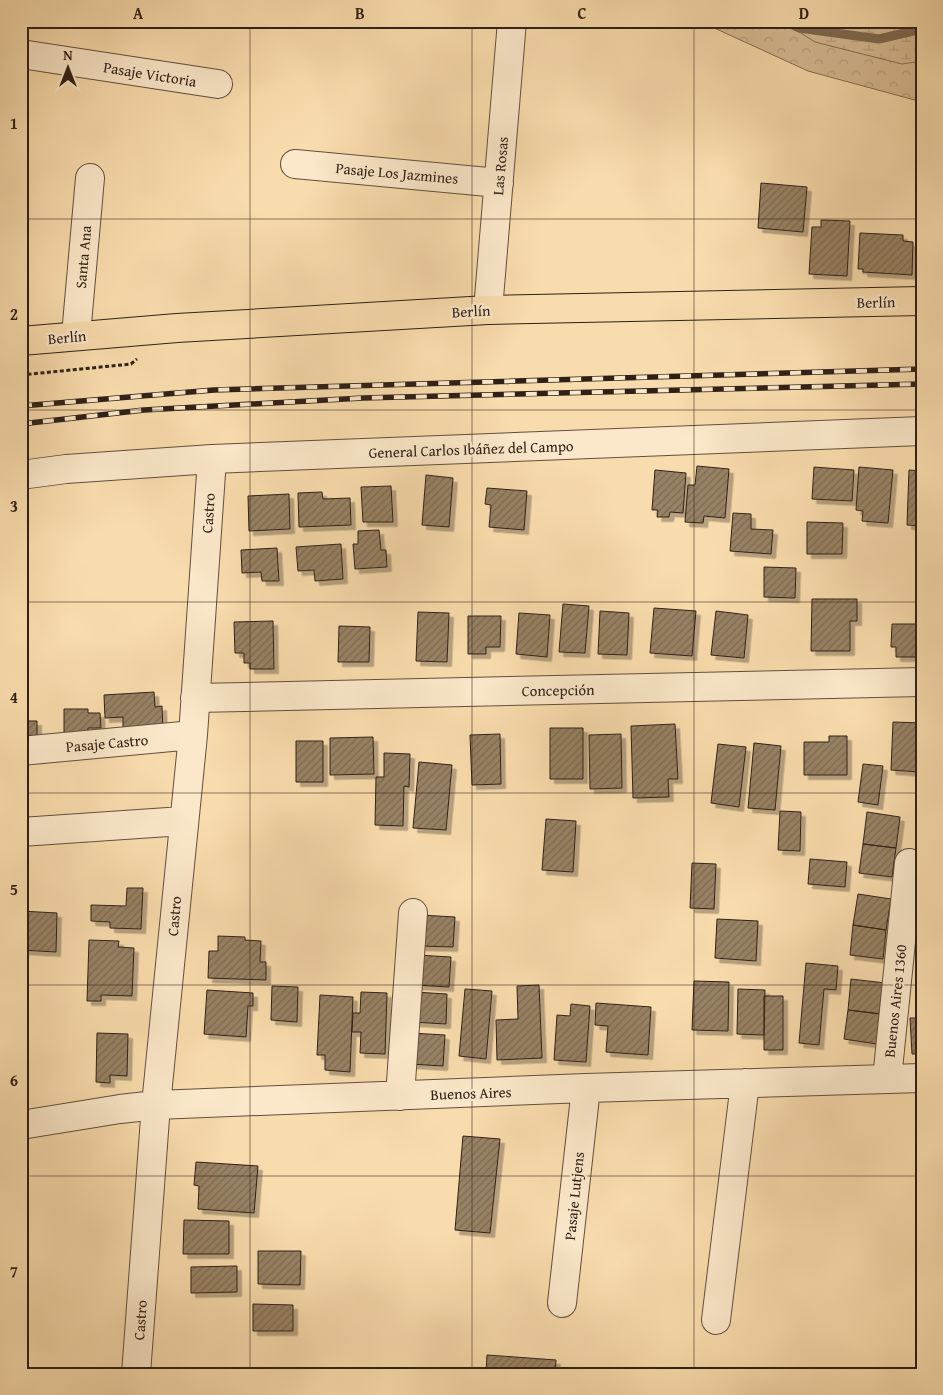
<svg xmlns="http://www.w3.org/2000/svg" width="943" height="1395" viewBox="0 0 943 1395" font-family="'Gentium Book Plus',serif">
<defs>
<pattern id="forest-crowns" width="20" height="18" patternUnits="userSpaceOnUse" patternTransform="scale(1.25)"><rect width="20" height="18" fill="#d7bc94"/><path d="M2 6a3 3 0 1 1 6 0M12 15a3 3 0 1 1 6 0" fill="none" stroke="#b9a17f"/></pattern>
<pattern id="wetland-marsh" width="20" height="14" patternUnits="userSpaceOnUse" patternTransform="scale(1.25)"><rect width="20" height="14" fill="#d7bc94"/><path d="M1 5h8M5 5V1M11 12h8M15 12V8" fill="none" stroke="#b9a17f"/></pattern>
<pattern id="building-hatch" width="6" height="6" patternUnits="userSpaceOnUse" patternTransform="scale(1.25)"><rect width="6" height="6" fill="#988265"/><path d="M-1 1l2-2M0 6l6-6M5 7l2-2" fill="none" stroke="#7c6a52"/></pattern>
<filter id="shadow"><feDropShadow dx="4.5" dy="4.5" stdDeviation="0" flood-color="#0004"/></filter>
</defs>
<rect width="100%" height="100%" fill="#f9dcad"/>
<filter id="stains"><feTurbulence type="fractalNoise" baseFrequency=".004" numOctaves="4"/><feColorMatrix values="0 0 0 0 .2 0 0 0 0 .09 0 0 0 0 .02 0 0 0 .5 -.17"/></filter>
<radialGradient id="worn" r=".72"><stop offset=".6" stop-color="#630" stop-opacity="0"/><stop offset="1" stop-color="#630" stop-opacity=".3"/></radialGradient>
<path fill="url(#forest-crowns)" stroke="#836e56" d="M699,21H922V102L808,71Z"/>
<path fill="url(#wetland-marsh)" stroke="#836e56" d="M782,21H922V61L902,64L815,42Z"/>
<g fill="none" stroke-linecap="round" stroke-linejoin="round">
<path stroke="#7f6a52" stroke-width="9" d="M784,21L799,28L879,39L922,29"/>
</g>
<path fill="url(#building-hatch)" stroke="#2f2017" filter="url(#shadow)" d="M761,183L807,187L803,232L758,228Z
M821,220L850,221L847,276L809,274L812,227H821Z
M860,233L903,235V241L913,242L912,275L863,272V269H858Z
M697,466L729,469L725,518L704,516L703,523L685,522L688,485H695Z
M814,467L854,470L852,501L812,499Z
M859,467L893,470L888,523L862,521L863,511L856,510Z
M655,470L686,473L683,513L670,512L669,517H657L658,510H652Z
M909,470L922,471V526L907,525Z
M426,475L453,478L449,527L422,525Z
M391,486L393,522H363L361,487Z
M487,488L527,491L524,530L489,527L491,505L485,504Z
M322,492L323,499L350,498L351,525L299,527L298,493Z
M289,494L290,529L249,531L248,496Z
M733,513L751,514V529L773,530L771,554L730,551Z
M807,522L843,523L842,554H807Z
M379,530L381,550H386L387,567L355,569L353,544H358V531Z
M341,544L343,579L315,581L314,570L298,571L296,547Z
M277,548L279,581H262L261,572L242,573L241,550Z
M764,567L796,568L795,598L764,597Z
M812,599H857V621H850V651H811Z
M563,604L589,606L585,653L559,652Z
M654,608L696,611L692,656L650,653Z
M600,611L629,613L627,655L598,654Z
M716,611L748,615L744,658L711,655Z
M418,612L449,613L447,662L416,661Z
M519,613L550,615L547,657L516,654Z
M468,616H501L500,647H486V654H468Z
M273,621L274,669H250V663H244V653H235L234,622Z
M892,624H922V657H896V647H891Z
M339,626L370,627L369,662H338Z
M154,692L155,707L162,706L163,734L123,735V717L105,718L104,695Z
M64,709H88V713H100L101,728H88V733H64Z
M21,717H25V721H37V736H24V741H21Z
M893,722L922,723L920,772L891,770Z
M675,724L678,779H668L669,797L633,798L631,726Z
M550,728H583V779H550Z
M500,734L501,784L472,785L470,735Z
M621,734L622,788L590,789L589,735Z
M829,736H847V775H804V742H829Z
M373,737L374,774L330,775V738Z
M296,741H323V782H296Z
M754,743L781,746L775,810L748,808Z
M718,744L746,747L739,807L711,803Z
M384,753L410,754L409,787L404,786L403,826L375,825L376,777H384Z
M419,762L452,765L446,830L413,828Z
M863,764L883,766L878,805L858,802Z
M780,811L801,812L800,851L778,850Z
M867,812L900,817L896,848L863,844Z
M546,819L576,821L573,872L542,870Z
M863,844L896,848L892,877L859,873Z
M810,859L847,862L845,887L808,884Z
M692,863L716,864L714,909L690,908Z
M127,888H143L141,929L110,928V922L91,921V905L126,906Z
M858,894L891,899L886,930L853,925Z
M21,911L57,913L56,952L21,950Z
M420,915L455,917L453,947L419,946Z
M717,919L758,921L756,961L715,958Z
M853,925L886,930L883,959L850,955Z
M218,936L245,937V940L261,941L260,962H266V980L208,978L209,951H218Z
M89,940L119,941L118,947L134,948L132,996L101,995V1001H87Z
M417,955L451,957L449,987L415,985Z
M806,963L838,966L836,990L824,989L819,1045L799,1043Z
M851,979L885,983L881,1014L848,1010Z
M694,981L729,982L728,1031L692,1030Z
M539,985L542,1058L497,1060L496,1020L518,1019L517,986Z
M272,986L298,987L297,1022L271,1020Z
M465,989L492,991L486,1059L459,1056Z
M738,989L765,990L764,1035L737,1034Z
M207,990L253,993V1006H248L246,1037L204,1034Z
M361,992L387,993L385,1054L360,1053L361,1032H352L353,1013H360Z
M414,992L447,994L446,1024L412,1022Z
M320,995L353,997L350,1072L325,1070V1055H317Z
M764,996H783V1050H764Z
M596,1003L651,1007L648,1055L606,1052L608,1026L595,1025Z
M571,1004L590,1006L586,1062L554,1060L557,1015L570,1016Z
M848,1010L881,1014L877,1044L844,1039Z
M910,1018H922V1054H912Z
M97,1033L128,1034L127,1076L110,1075V1083L96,1082Z
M411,1033L445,1035L443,1066L409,1064Z
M463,1136L500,1139L490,1233L455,1230Z
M196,1162L258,1166L254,1213L198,1209L199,1186L194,1185Z
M184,1220L229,1221V1254H183Z
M258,1251H301L300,1285L258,1284Z
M237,1266V1292L191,1293V1267Z
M253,1304L293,1305V1331H253Z
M487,1355L556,1360L555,1374H486Z"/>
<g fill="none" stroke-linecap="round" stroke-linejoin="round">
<g stroke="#624f3c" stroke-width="30">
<path id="minor" d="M21,54L218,84
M295,164L499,183
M488,310L512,21
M76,335L90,178
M21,475L66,469L212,459L922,431
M195,698L922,682
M21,751L193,735
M21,832L183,821
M887,1079L909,863
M400,1096L413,913
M21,1125L120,1109L156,1105L586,1088L922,1078
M562,1303L586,1088
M716,1320L745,1083
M136,1374L156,1105L193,735L212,459"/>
</g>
<g stroke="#2f2017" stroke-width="30">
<path id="major" d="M21,341L177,328L488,310L922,301"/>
</g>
<path stroke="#2f2017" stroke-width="3" stroke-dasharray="4 2.5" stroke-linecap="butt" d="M21,375L131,364L137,359"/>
<use href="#minor" stroke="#fbe8ca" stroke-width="28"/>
<use href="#major" stroke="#f9dcad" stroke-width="28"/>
<g stroke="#2f2017" stroke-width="5.5">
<path id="rail" d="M21,406L214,390L922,369
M21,424L144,410L363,398L922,384"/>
</g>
<use href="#rail" stroke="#fbe8ca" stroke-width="4" stroke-dasharray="11" stroke-linecap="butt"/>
</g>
<path fill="none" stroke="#2f2017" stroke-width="1" stroke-opacity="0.55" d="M250,21V1374M472,21V1374M694,21V1374M21,219H922M21,410H922M21,602H922M21,793H922M21,985H922M21,1176H922"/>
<g text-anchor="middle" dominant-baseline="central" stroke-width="4.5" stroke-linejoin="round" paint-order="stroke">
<g font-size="15" fill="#2f2017" stroke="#fbe8ca">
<text transform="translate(150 74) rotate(9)">Pasaje Victoria</text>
<text transform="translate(500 166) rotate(-85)">Las Rosas</text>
<text transform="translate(397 173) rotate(5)">Pasaje Los Jazmines</text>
<text transform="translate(83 257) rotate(-85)">Santa Ana</text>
<text transform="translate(876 302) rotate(-1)">Berlín</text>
<text transform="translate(471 311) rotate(-3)">Berlín</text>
<text transform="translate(67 337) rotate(-5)">Berlín</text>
<text transform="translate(471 449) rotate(-2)">General Carlos Ibáñez del Campo</text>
<text transform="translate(208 513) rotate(-86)">Castro</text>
<text transform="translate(558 690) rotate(-1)">Concepción</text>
<text transform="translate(107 743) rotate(-5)">Pasaje Castro</text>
<text transform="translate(174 916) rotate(-85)">Castro</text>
<text transform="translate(895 1001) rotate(-84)">Buenos Aires 1360</text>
<text transform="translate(471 1093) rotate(-2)">Buenos Aires</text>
<text transform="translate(574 1196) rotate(-84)">Pasaje Lutjens</text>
<text transform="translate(140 1320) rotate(-86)">Castro</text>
</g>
</g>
<rect width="943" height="1395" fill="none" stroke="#f9dcad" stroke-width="55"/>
<g transform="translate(68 68)" stroke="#fbe8ca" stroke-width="4" paint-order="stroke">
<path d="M0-4L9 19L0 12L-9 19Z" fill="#2f2017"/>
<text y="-8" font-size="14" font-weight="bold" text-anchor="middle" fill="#2f2017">N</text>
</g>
<rect x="28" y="28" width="888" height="1340" fill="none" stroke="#2f2017" stroke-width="2"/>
<g font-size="16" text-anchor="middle" font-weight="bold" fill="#2f2017">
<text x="138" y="19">A</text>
<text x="360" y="19">B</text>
<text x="582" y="19">C</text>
<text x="804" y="19">D</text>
<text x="14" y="129">1</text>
<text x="14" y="320">2</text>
<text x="14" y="512">3</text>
<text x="14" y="703">4</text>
<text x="14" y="895">5</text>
<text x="14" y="1086">6</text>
<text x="14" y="1277">7</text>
</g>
<rect width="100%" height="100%" filter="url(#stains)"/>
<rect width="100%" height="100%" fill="url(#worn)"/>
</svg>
